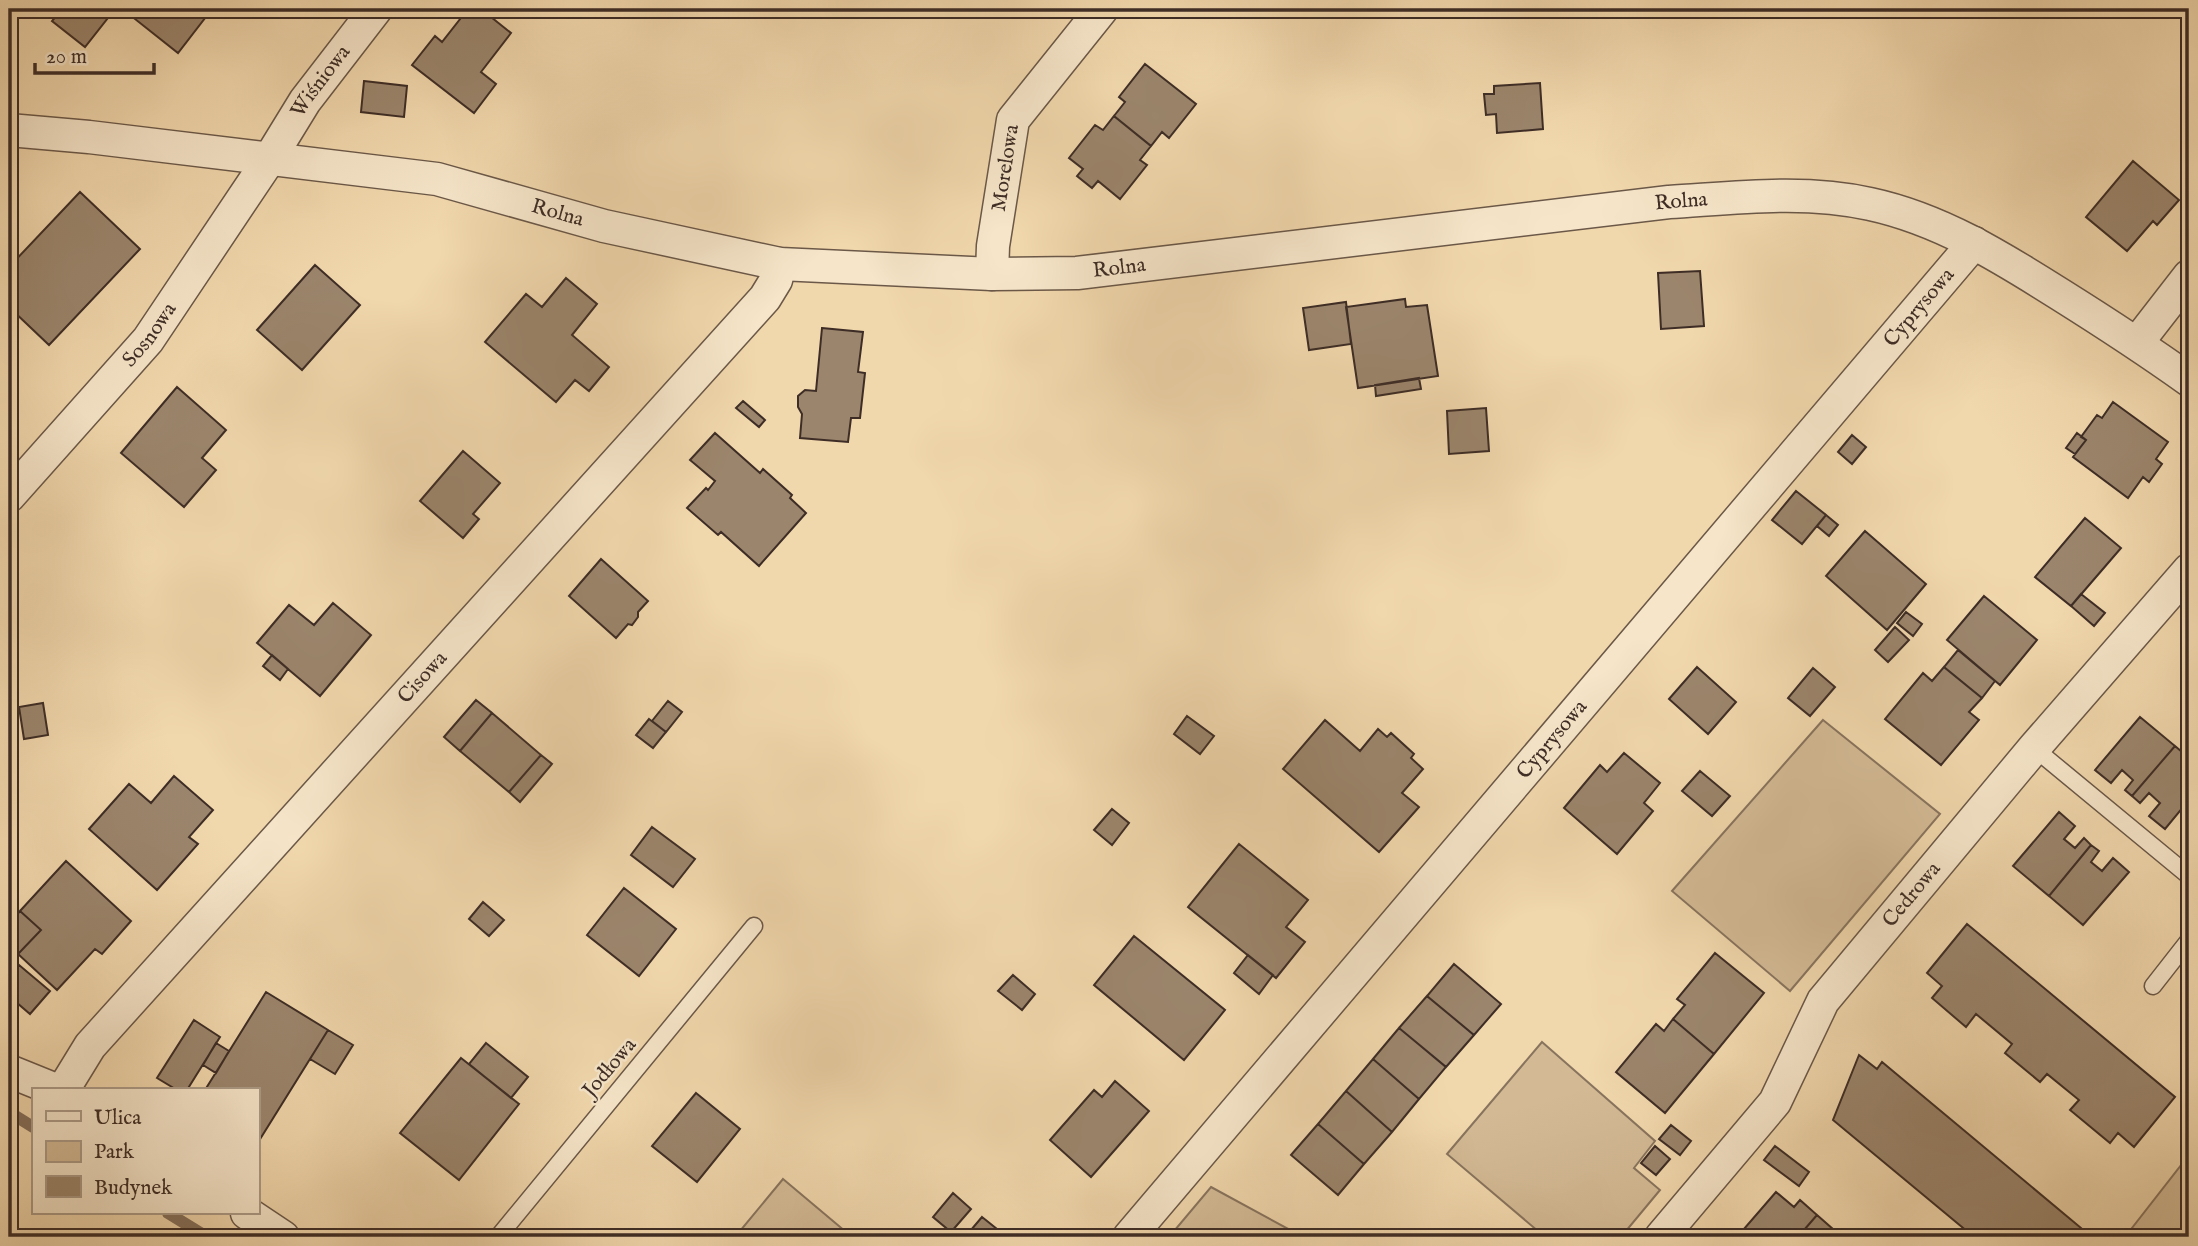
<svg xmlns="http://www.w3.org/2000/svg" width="2198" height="1246" viewBox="0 0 2198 1246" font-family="'IM FELL English',serif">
<rect width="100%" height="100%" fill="#f1d7ac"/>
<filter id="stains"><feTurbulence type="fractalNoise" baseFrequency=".00286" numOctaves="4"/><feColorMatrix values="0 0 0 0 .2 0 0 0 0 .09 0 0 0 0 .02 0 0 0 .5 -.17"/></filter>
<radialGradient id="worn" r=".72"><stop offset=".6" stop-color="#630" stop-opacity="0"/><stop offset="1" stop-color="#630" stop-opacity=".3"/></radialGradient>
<path fill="#d3ba95" stroke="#88745e" stroke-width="2" d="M1823,720L1940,814L1790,991L1672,891Z
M1542,1042L1655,1141L1634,1168L1660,1190L1621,1237H1545L1447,1154Z
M2189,1155V1237H2125Z
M783,1179L852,1237H735Z
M1211,1187L1303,1237H1169Z"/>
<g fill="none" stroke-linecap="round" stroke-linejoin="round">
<path stroke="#85705b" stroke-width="12" d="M9,1112L33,1127
M168,1213L207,1237"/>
</g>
<path fill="#9b856c" stroke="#3e2d26" stroke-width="2" d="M62,9H110L108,11L111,14L85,47L52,21Z
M131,9H212L178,53L135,19L139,15Z
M468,9H481L511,33L481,72L496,84L474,113L412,65L435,36L442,42Z
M1145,64L1196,104L1169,138L1162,132L1151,146L1114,116L1125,102L1119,97Z
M364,81L407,86L404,117L361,112Z
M1540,83L1543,129L1497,133L1496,114L1486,115L1484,94H1494V86Z
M1114,116L1151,146L1140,160L1147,165L1120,199L1098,181L1092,188L1077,176L1083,169L1069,158L1095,125L1103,130Z
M2133,161L2179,200L2157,225L2153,221L2127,251L2086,217Z
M80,192L140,249L49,345L9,307V267Z
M315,265L360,305L302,370L257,330Z
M1700,271L1704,326L1661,329L1658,273Z
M566,278L597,304L572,335L609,367L589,391L575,380L556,402L485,342L526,294L542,307Z
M1405,299L1406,307L1427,305L1438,376L1358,388L1346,307Z
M1346,302L1351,344L1309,350L1303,308Z
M822,328L863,332L858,372L865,373L860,418H851L848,442L800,438L802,414L798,407V396L805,390L816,391Z
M1419,378L1421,389L1376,396L1375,385Z
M177,387L226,430L202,458L216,470L184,507L121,453Z
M743,401L765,420L759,427L736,408Z
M2113,402L2168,442L2156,459L2162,464L2149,482L2143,477L2128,498L2073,457L2086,440L2081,437L2097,415L2102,418Z
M1486,408L1489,451L1449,454L1447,411Z
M715,433L760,473L763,469L792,495L790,498L806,513L759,566L721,532L718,535L687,508L706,488L708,490L715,481L690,460Z
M2077,433L2086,440L2075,454L2066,448Z
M1852,435L1866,447L1852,464L1838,452Z
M463,451L500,483L473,514L479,519L463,538L420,501Z
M1796,491L1826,515L1802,544L1772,520Z
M1826,515L1838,525L1829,536L1817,526Z
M2085,518L2121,548L2071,606L2035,577Z
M1865,531L1926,584L1887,630L1826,576Z
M601,559L648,601L638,612V617L632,625L628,624L616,638L569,596Z
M2081,594L2105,613L2094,626L2071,606Z
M1984,596L2037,640L2000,685L1947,640Z
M333,603L371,635L320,696L257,643L289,605L314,625Z
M1906,612L1922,624L1913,636L1897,623Z
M1895,627L1909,640L1888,662L1875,650Z
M1958,650L1995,681L1982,698L1944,667Z
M272,655L288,669L280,680L263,666Z
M1697,667L1736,702L1708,734L1669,699Z
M1944,667L1982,698L1969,712L1979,720L1941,765L1885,719L1923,673L1932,681Z
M1813,668L1835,687L1810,716L1788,698Z
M476,700L492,713L460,751L444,737Z
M668,701L682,712L666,732L652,721Z
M43,703L48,735L24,739L19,707Z
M492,713L541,755L509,792L460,751Z
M1187,716L1214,736L1200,754L1174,734Z
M2140,717L2175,746L2132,796L2125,790L2133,780L2122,770L2111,783L2095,770Z
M649,719L666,732L653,748L636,735Z
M1325,720L1360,751L1378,729L1387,737L1391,733L1414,754L1411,758L1423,769L1402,793L1419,807L1379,852L1283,769Z
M2175,746L2189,758V800L2165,829L2149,816L2160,803L2149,793L2140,803L2132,796Z
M1624,753L1660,783L1644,803L1653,811L1617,854L1564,808L1600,765L1607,772Z
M541,755L552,764L520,802L509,792Z
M1700,771L1730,796L1712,816L1682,791Z
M174,776L213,810L189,837L198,844L157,890L89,829L129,784L151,803Z
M1112,809L1129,823L1112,845L1094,830Z
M2059,812L2075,826L2064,839L2075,848L2084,838L2091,845L2049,896L2013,866Z
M652,827L695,859L673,887L631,855Z
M1239,844L1308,900L1286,927L1305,942L1276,978L1188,907Z
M2091,845L2099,851L2091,862L2102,871L2113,858L2129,872L2083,925L2049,896Z
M66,861L131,921L102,954L95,949L57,990L18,954L41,930L20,911Z
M624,888L676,929L639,976L587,935Z
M483,902L504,920L489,936L469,919Z
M20,911L41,930L18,954L9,946V924Z
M1967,924L2175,1097L2134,1147L2118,1133L2110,1143L2070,1110L2079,1100L2047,1074L2040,1082L2005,1053L2012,1044L1976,1014L1966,1027L1932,998L1942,986L1927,973Z
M1134,936L1225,1010L1184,1060L1094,985Z
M1715,953L1764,993L1714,1054L1673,1019L1685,1005L1677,999Z
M1248,955L1273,975L1259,994L1234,973Z
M1454,964L1501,1004L1474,1035L1427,996Z
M19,965L50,991L30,1014L9,996V977Z
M1013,975L1035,994L1022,1010L998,991Z
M266,992L328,1030L257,1144V1090H205Z
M1427,996L1474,1035L1446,1067L1399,1028Z
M1673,1019L1714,1054L1665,1113L1616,1072L1656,1024L1664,1031Z
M194,1020L220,1037L187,1090H177L157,1078Z
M1399,1028L1446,1067L1419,1099L1373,1059Z
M328,1030L353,1045L335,1074L310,1059Z
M216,1043L229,1051L216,1073L203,1065Z
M486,1043L528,1077L511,1098L469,1064Z
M1859,1055L1877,1069L1882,1062L2087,1233L2083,1237H1974L1833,1120Z
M461,1058L519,1104L459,1180L400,1133Z
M1373,1059L1419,1099L1392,1132L1346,1091Z
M1115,1081L1149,1111L1091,1177L1050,1140L1094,1090L1102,1097Z
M1346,1091L1392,1132L1364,1164L1318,1124Z
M696,1093L740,1129L697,1182L652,1146Z
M1318,1124L1364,1164L1338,1195L1291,1155Z
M1671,1125L1691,1141L1680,1155L1659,1139Z
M1655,1146L1670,1159L1656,1175L1641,1163Z
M1775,1146L1809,1172L1799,1186L1764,1160Z
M1776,1192L1794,1207L1800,1200L1817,1215L1798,1237H1737Z
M953,1193L971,1209L951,1232L933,1217Z
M1817,1215L1834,1230L1829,1237H1798Z
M982,1217L1007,1237H965Z"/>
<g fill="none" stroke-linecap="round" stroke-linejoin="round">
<g stroke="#6b5848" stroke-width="19">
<path id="service" d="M2034,748L2189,876
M2153,986L2189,940
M498,1237L754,926"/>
</g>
<g stroke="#6b5848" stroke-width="35">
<g id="minor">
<path id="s1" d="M9,130L89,137L437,179L604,226L780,264L992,274L1077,273L1669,202C1735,198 1805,189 1870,204C1940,219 2001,257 2061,295C2104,322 2147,350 2189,380"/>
<path id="s2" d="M992,274L993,246L1013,120L1102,9"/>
<path d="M2137,343L2189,276"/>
<path id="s3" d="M9,496L148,340L270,158L305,101L376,9"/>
<path d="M9,1071L56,1090"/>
<path id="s4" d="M63,1090L90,1046L765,298L776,280L780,264"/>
<path d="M247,1213L283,1237"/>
<path id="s5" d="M1129,1237L1974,243"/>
<path id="s6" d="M1661,1237L1775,1102L1823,1001L2034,748L2189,570"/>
</g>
</g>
<use href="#service" stroke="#f6e5c9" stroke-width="16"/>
<use href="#minor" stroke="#f6e5c9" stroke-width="32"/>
</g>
<g text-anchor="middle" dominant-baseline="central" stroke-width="5" stroke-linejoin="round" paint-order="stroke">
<g font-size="21" fill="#3e2d26" stroke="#f6e5c9">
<text stroke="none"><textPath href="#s3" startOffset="520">Wiśniowa</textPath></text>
<text stroke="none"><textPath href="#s2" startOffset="107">Morelowa</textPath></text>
<text stroke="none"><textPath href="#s1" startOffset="1690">Rolna</textPath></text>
<text stroke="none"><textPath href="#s1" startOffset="556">Rolna</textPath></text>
<text stroke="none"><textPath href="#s1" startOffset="1124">Rolna</textPath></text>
<text stroke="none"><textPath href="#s5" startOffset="1220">Cyprysowa</textPath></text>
<text stroke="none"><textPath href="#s3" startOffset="214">Sosnowa</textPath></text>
<text stroke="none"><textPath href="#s4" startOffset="548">Cisowa</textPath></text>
<text stroke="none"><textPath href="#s5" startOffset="653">Cyprysowa</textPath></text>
<text stroke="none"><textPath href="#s6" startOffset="427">Cedrowa</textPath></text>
<text transform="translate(610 1068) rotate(-50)">Jodłowa</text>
</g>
</g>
<rect width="2198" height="1246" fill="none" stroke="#f1d7ac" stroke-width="35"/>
<rect x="10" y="10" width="2177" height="1225" fill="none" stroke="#3e2d26" stroke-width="3.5"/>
<rect x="18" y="18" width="2163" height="1211" fill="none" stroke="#3e2d26" stroke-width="2"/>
<rect x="32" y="1088" width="228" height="126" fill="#f6e5c9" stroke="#ac9b88" stroke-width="2"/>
<rect x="46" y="1111" width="35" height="10" fill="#f6e5c9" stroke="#ac9b88" stroke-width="2"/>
<text x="94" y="1124" font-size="21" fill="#3e2d26">Ulica</text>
<rect x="46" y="1141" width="35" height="21" fill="#d3ba95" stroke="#ac9b88" stroke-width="2"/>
<text x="94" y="1158" font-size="21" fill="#3e2d26">Park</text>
<rect x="46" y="1176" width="35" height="21" fill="#9b856c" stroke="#ac9b88" stroke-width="2"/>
<text x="94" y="1194" font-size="21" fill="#3e2d26">Budynek</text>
<path d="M35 63v10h119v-10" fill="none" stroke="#3e2d26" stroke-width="3.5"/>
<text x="46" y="63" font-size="21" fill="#3e2d26" stroke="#f6e5c9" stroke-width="5" paint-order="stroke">20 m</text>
<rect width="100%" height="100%" filter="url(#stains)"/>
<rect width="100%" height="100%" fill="url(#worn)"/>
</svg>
